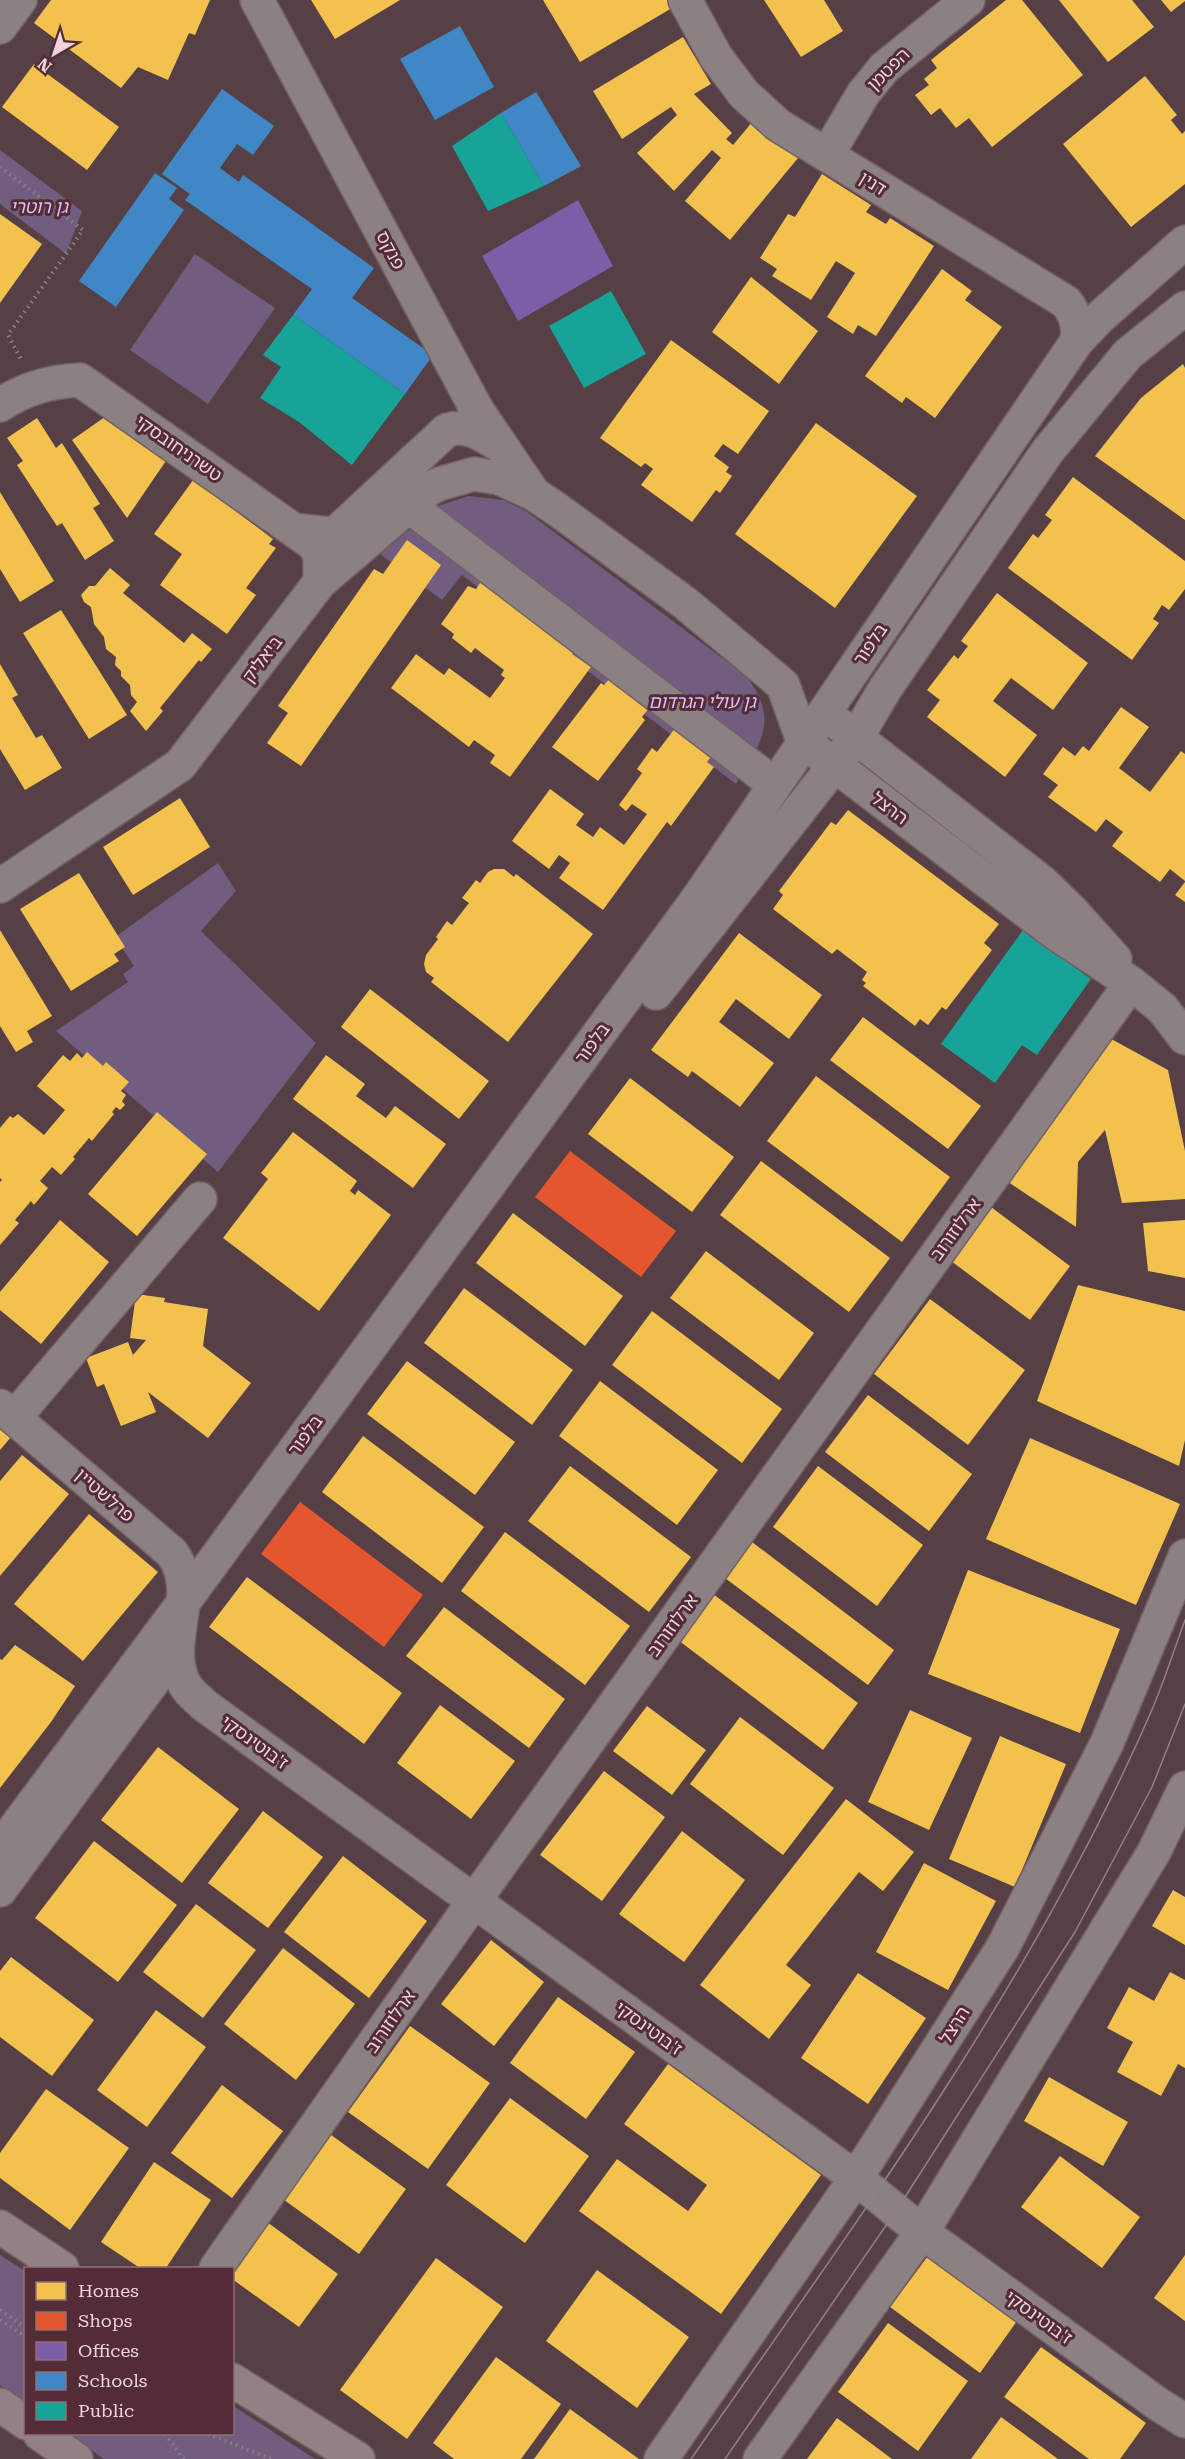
<svg xmlns="http://www.w3.org/2000/svg" width="1185" height="2459" viewBox="0 0 1185 2459" font-family="'Roboto Serif','Noto Sans Hebrew',serif">
<rect width="100%" height="100%" fill="#564045"/>
<path fill="#705d80" d="M0,150L82,211L66,254L0,204Z
M195,254L275,308L208,404L130,350Z
M469,496L503,500L526,511L746,676C780,719 761,744 736,784L462,575L442,600L380,554L438,506Z
M218,863L236,891L201,931L316,1043L218,1172L56,1031L128,982L123,974L134,966L115,937Z
M0,2255L25,2271V2403L0,2385Z
M233,2406L315,2459H104L69,2434H232Z"/>
<path fill="#f2c14e" d="M51,0H210L195,35L189,33L168,80L138,67L121,88L34,23Z
M311,0H400L335,39Z
M543,0H667L672,8L580,62Z
M764,0H824L843,31L801,57Z
M1006,0H1022L1083,75L992,147L969,118L956,128L940,108L931,115L915,95L929,85L924,79L937,68L931,60Z
M1059,0H1132L1154,27L1108,62Z
M1161,0H1185V1L1171,12Z
M683,37L711,84L694,94L732,133L726,139L733,145L753,121L798,158L730,240L685,201L721,158L712,150L674,191L637,153L677,115L671,107L622,139L593,91Z
M34,64L119,127L87,170L2,107Z
M1145,76L1177,115L1171,120L1182,134L1185,131V184L1131,227L1063,144Z
M822,174L871,205L866,212L886,224L890,218L934,246L876,336L858,325L853,334L827,317L855,273L836,261L811,300L772,276L777,269L760,258L788,214L795,217Z
M0,214L42,244L0,303Z
M942,269L972,291L965,300L1002,327L935,418L906,397L902,403L865,376Z
M751,277L818,331L779,384L712,332Z
M671,340L769,411L738,454L723,444L714,456L729,467L726,472L732,476L720,493L716,490L692,522L641,485L653,469L645,463L641,467L600,438Z
M1183,364L1185,368V520L1095,456L1141,398Z
M112,412L172,452L127,518L72,440Z
M37,418L56,448L62,443L100,504L93,508L114,541L85,560L62,523L57,526L17,465L23,461L7,438Z
M816,423L917,496L835,608L735,534Z
M196,476L233,503L230,507L273,539L269,544L276,548L246,588L256,595L227,634L160,585L182,554L154,534Z
M1073,477L1185,561V589L1169,610L1162,605L1153,619L1159,623L1132,660L1008,568L1033,534L1038,538L1052,520L1045,515Z
M0,492L54,581L20,602L0,569Z
M407,540L441,565L301,766L267,743L288,713L278,706L374,569L383,574Z
M110,568L130,585L123,593L184,643L192,633L212,649L201,662L199,660L160,708L163,711L146,731L130,711L137,702L131,695L130,685L121,676V671L115,665L116,657L106,649L104,637L94,624L91,607L84,602L81,595L89,586H95Z
M487,581L577,647L572,654L591,667L510,777L490,763L495,755L474,740L469,747L391,688L416,654L444,675L449,668L490,698L505,678L501,675L504,670L475,648L471,653L452,638L454,634L441,624L468,586L476,589L480,583L484,585Z
M997,593L1088,663L1053,710L1011,678L993,701L1037,735L1005,777L927,717L940,700L927,690L954,655L958,659L968,646L961,641Z
M61,610L127,715L89,739L23,633Z
M0,664L18,695L12,698L36,738L42,735L62,768L25,790L0,749Z
M610,678L649,708L642,717L645,720L598,781L552,747L601,683L604,685Z
M1121,707L1149,727L1119,768L1150,792L1181,751L1185,754V881L1170,869L1160,882L1112,846L1123,832L1106,819L1096,832L1048,797L1058,785L1043,774L1063,747L1075,756L1083,746L1089,751Z
M676,727L713,754L707,762L714,767L671,826L667,822L603,910L559,878L570,863L559,855L549,869L512,841L550,789L584,814L576,825L593,837L600,827L624,845L647,814L632,804L626,811L619,805L642,773L637,769L652,748L657,752Z
M180,798L210,847L133,895L103,847Z
M848,810L999,924L984,943L992,950L946,1010L942,1007L928,1025L920,1019L915,1026L863,986L866,983L862,980L867,972L837,949L832,954L773,909L783,895L779,891L831,822L836,825Z
M494,869H504L514,877L516,874L593,934L508,1042L431,982L434,978L426,972L424,964L426,955L438,939L436,937L447,921L452,925L469,903L462,898L476,880L480,883L488,872Z
M79,873L125,947L114,954L119,961L71,991L20,909Z
M1185,882V902L1175,895Z
M0,930L52,1016L27,1031L33,1042L16,1052L0,1026Z
M739,933L822,995L789,1039L736,999L719,1022L774,1063L740,1107L692,1071L688,1077L651,1050Z
M370,989L489,1081L459,1119L341,1027Z
M863,1017L981,1106L948,1149L830,1060Z
M1104,1035L1168,1070L1185,1151V1199L1122,1203L1105,1130L1078,1162L1076,1227L1005,1180Z
M87,1052L103,1066L106,1062L129,1082L121,1091L126,1095L122,1101L125,1105L120,1110L116,1107L112,1112L114,1114L92,1141L89,1138L73,1157L75,1159L61,1175L52,1167L40,1181L48,1188L34,1205L31,1201L15,1220L19,1223L0,1245V1182L2,1180L0,1178V1128L10,1116L13,1118L18,1114L44,1135L65,1110L37,1086L63,1055L70,1061L77,1053L82,1058Z
M326,1055L365,1084L356,1096L386,1118L395,1106L446,1144L413,1188L293,1099Z
M816,1076L950,1177L902,1242L767,1141Z
M630,1078L734,1157L692,1212L588,1134Z
M157,1112L207,1154L137,1236L88,1194Z
M293,1132L357,1181L350,1191L355,1195L358,1190L391,1215L319,1311L223,1238L268,1179L261,1173Z
M761,1161L890,1258L849,1312L720,1215Z
M991,1207L1070,1266L1030,1320L951,1261Z
M513,1213L623,1296L585,1346L476,1263Z
M60,1220L109,1262L41,1344L0,1310V1292Z
M1185,1220V1278L1148,1271L1143,1223Z
M706,1251L814,1333L779,1380L670,1298Z
M1078,1285L1185,1311V1440L1179,1466L1037,1401Z
M464,1288L573,1370L532,1425L424,1343Z
M136,1294L165,1298L164,1302L208,1309L203,1346L251,1383L208,1438L148,1392L156,1412L121,1426L104,1384L97,1387L86,1358L128,1342L133,1355L146,1340L130,1338Z
M930,1299L1025,1370L968,1445L874,1374Z
M652,1311L782,1409L742,1463L612,1365Z
M407,1361L515,1442L475,1495L367,1414Z
M600,1381L718,1470L677,1525L559,1436Z
M868,1395L972,1474L929,1531L825,1452Z
M0,1428L11,1437L0,1450Z
M363,1436L484,1527L442,1583L322,1492Z
M1030,1438L1180,1504L1136,1605L986,1539Z
M22,1455L69,1494L0,1576V1481Z
M570,1466L691,1557L649,1612L528,1521Z
M818,1466L923,1545L877,1606L773,1527Z
M89,1514L158,1572L83,1661L14,1604Z
M505,1532L630,1626L585,1685L461,1591Z
M752,1542L894,1650L868,1685L725,1578Z
M968,1570L1120,1629L1080,1733L928,1674Z
M247,1577L402,1693L364,1744L209,1627Z
M713,1594L858,1703L823,1750L678,1640Z
M444,1607L565,1699L529,1748L406,1656Z
M15,1645L75,1686L51,1722L0,1788V1659L2,1660Z
M440,1705L515,1761L471,1819L397,1763Z
M647,1706L706,1750L672,1795L613,1751Z
M910,1710L972,1738L929,1830L868,1802Z
M740,1717L834,1788L783,1855L690,1784Z
M1000,1736L1066,1764L1015,1887L949,1859Z
M158,1747L239,1809L182,1883L101,1820Z
M604,1771L665,1817L602,1901L540,1855Z
M846,1799L914,1852L883,1891L859,1872L786,1965L811,1985L769,2039L700,1985Z
M263,1811L323,1857L268,1928L208,1883Z
M682,1831L745,1880L684,1962L619,1914Z
M94,1841L177,1905L118,1982L35,1918Z
M343,1856L427,1921L369,1998L284,1932Z
M924,1863L996,1901L948,1990L876,1952Z
M1173,1890L1185,1897V1945L1152,1926Z
M196,1904L256,1950L203,2018L143,1972Z
M491,1940L544,1982L494,2046L441,2004Z
M283,1948L355,2004L296,2080L224,2024Z
M11,1957L94,2020L52,2076L0,2037V1971Z
M1170,1972L1185,1980V2068L1178,2064L1161,2096L1117,2072L1133,2042L1107,2028L1129,1987L1154,2001Z
M858,1973L926,2018L868,2104L801,2058Z
M558,1997L635,2052L586,2119L510,2063Z
M156,2010L206,2047L147,2127L97,2090Z
M410,2026L490,2083L428,2169L348,2112Z
M668,2064L821,2175L721,2314L579,2211L617,2159L688,2211L707,2185L624,2124Z
M1049,2077L1128,2122L1103,2166L1024,2121Z
M222,2085L283,2131L232,2198L171,2153Z
M46,2089L129,2148L70,2230L0,2178V2153Z
M510,2098L589,2156L525,2243L446,2185Z
M327,2132L406,2189L359,2254L280,2197Z
M1060,2156L1140,2217L1102,2268L1021,2207Z
M154,2162L211,2200L166,2268H140L101,2242Z
M267,2222L338,2274L299,2327L232,2279V2270Z
M1185,2255V2321L1154,2298Z
M928,2256L1017,2321L980,2373L890,2307Z
M436,2258L503,2307L407,2439L340,2390Z
M597,2270L689,2337L637,2408L546,2341Z
M888,2323L968,2381L918,2451L838,2392Z
M1041,2347L1146,2423L1120,2459H1089L1004,2397Z
M496,2357L561,2404L521,2459H454L433,2443Z
M570,2409L639,2459H534Z
M1001,2417L1058,2459H971Z
M837,2418L892,2459H807Z"/>
<path fill="#e4572e" d="M570,1151L676,1231L641,1277L535,1197Z
M300,1502L423,1595L384,1647L261,1554Z"/>
<path fill="#7b5ea7" d="M578,200L613,266L518,321L482,256Z"/>
<path fill="#3f88c5" d="M460,26L494,87L435,120L400,59Z
M222,89L274,126L253,155L237,144L220,168L239,182L243,175L374,268L352,298L433,355L405,394L293,315L312,289L185,200L190,194L162,174Z
M536,92L581,166L544,186L501,113Z
M155,173L177,188L169,199L184,210L116,307L79,281Z"/>
<path fill="#17a398" d="M501,113L544,186L488,211L452,146Z
M611,291L646,354L584,388L549,326Z
M293,315L405,394L352,465L299,422L260,398L281,367L263,355Z
M1023,930L1091,979L1037,1055L1022,1045L995,1083L941,1044Z"/>
<g fill="none" stroke-linecap="round" stroke-linejoin="round">
<g stroke="#735f63" stroke-width="36">
<path id="minor" d="M257,0L477,410L534,494
M685,0L716,57L744,94L778,125L1066,302C1076,315 1079,325 1077,341
M0,27L20,0
M827,155L863,94L884,68L968,0
M0,405C24,389 51,381 80,380L315,545L320,557V582
M409,506L774,784
M294,530L329,534L337,532L447,430C468,424 481,434 499,445
M840,725L1042,882L1071,910L1115,959
M0,886L180,765L320,582L429,489L439,484L474,474L499,478L534,494L558,510L685,603L783,685L803,741L1055,933L1131,983L1163,1009L1185,1038
M656,993L856,738L885,689L1047,452L1128,354L1185,308
M0,1406L172,1553C202,1594 162,1642 185,1685C189,1692 198,1699 204,1705L856,2178L922,2232L1158,2404L1185,2421
M14,1418L200,1199
M0,1848L186,1599L701,894L1077,341L1099,318L1185,242
M0,1890L176,1650
M216,2268L474,1901L1131,983
M661,2459L856,2178L1003,1947L1107,1743L1185,1556
M760,2459L922,2232L1154,1852L1185,1788"/>
</g>
<g stroke="#735f63" stroke-width="36">
<path id="major" d="M0,2227L62,2268
M232,2380L358,2459
M0,2405L26,2423
M40,2434L76,2459"/>
</g>
<path stroke="#8d8183" stroke-width="4" stroke-dasharray="1.5 4.5" stroke-linecap="butt" d="M0,167L83,230L8,335L22,361
M0,2310L26,2328
M0,2320L26,2337
M165,2434L184,2459
M208,2434L271,2459"/>
<use href="#minor" stroke="#8c8182" stroke-width="33"/>
<use href="#major" stroke="#928083" stroke-width="33"/>
<path stroke="#918286" stroke-width="1.5" d="M691,2459C858,2220 1034,1981 1151,1712C1164,1682 1174,1650 1185,1620
M725,2459L896,2211L1075,1932L1152,1787L1185,1704"/>
</g>
<g text-anchor="middle" dominant-baseline="central" stroke-width="6" stroke-linejoin="round" paint-order="stroke">
<g font-size="18" fill="#eed4d9" stroke="#532c35">
<text transform="translate(888 69) rotate(-45)">הפטמן</text>
<text transform="translate(873 183) rotate(32)">דנין</text>
<text transform="translate(391 250) rotate(62)">פנקס</text>
<text transform="translate(179 448) rotate(35)">טשרניחובסקי</text>
<text transform="translate(870 644) rotate(-56)">בלפור</text>
<text transform="translate(262 659) rotate(-53)">ביאליק</text>
<text transform="translate(890 808) rotate(37)">הרצל</text>
<text transform="translate(592 1043) rotate(-54)">בלפור</text>
<text transform="translate(955 1229) rotate(-54)">ארלוזורוב</text>
<text transform="translate(305 1435) rotate(-54)">בלפור</text>
<text transform="translate(105 1495) rotate(41)">פרלשטיין</text>
<text transform="translate(672 1625) rotate(-54)">ארלוזורוב</text>
<text transform="translate(255 1742) rotate(36)">ז'בוטינסקי</text>
<text transform="translate(390 2021) rotate(-55)">ארלוזורוב</text>
<text transform="translate(954 2025) rotate(-58)">הרצל</text>
<text transform="translate(649 2028) rotate(36)">ז'בוטינסקי</text>
<text transform="translate(1039 2317) rotate(36)">ז'בוטינסקי</text>
</g>
<g font-size="18" font-style="italic" fill="#dcbdfc" stroke="#532c35">
<text x="39" y="206">גן רוטרי</text>
<text x="702" y="701">גן עולי הגרדום</text>
</g>
</g>
<rect x="24" y="2267" width="210" height="168" fill="#532c35" stroke="#916f77" stroke-width="1.5"/>
<rect x="36" y="2282" width="30" height="18" fill="#f2c14e" stroke="#916f77" stroke-width="1.5"/>
<text x="78" y="2297" font-size="18" fill="#eed4d9">Homes</text>
<rect x="36" y="2312" width="30" height="18" fill="#e4572e" stroke="#916f77" stroke-width="1.5"/>
<text x="78" y="2327" font-size="18" fill="#eed4d9">Shops</text>
<rect x="36" y="2342" width="30" height="18" fill="#7b5ea7" stroke="#916f77" stroke-width="1.5"/>
<text x="78" y="2357" font-size="18" fill="#eed4d9">Offices</text>
<rect x="36" y="2372" width="30" height="18" fill="#3f88c5" stroke="#916f77" stroke-width="1.5"/>
<text x="78" y="2387" font-size="18" fill="#eed4d9">Schools</text>
<rect x="36" y="2402" width="30" height="18" fill="#17a398" stroke="#916f77" stroke-width="1.5"/>
<text x="78" y="2417" font-size="18" fill="#eed4d9">Public</text>
<g transform="translate(54 54) rotate(219)" stroke="#532c35" stroke-width="4.5" paint-order="stroke">
<path d="M0-4.5L10 22L0 15L-10 22Z" fill="#eed4d9"/>
<text y="-9" font-size="16" font-weight="bold" text-anchor="middle" fill="#eed4d9">N</text>
</g>
</svg>
